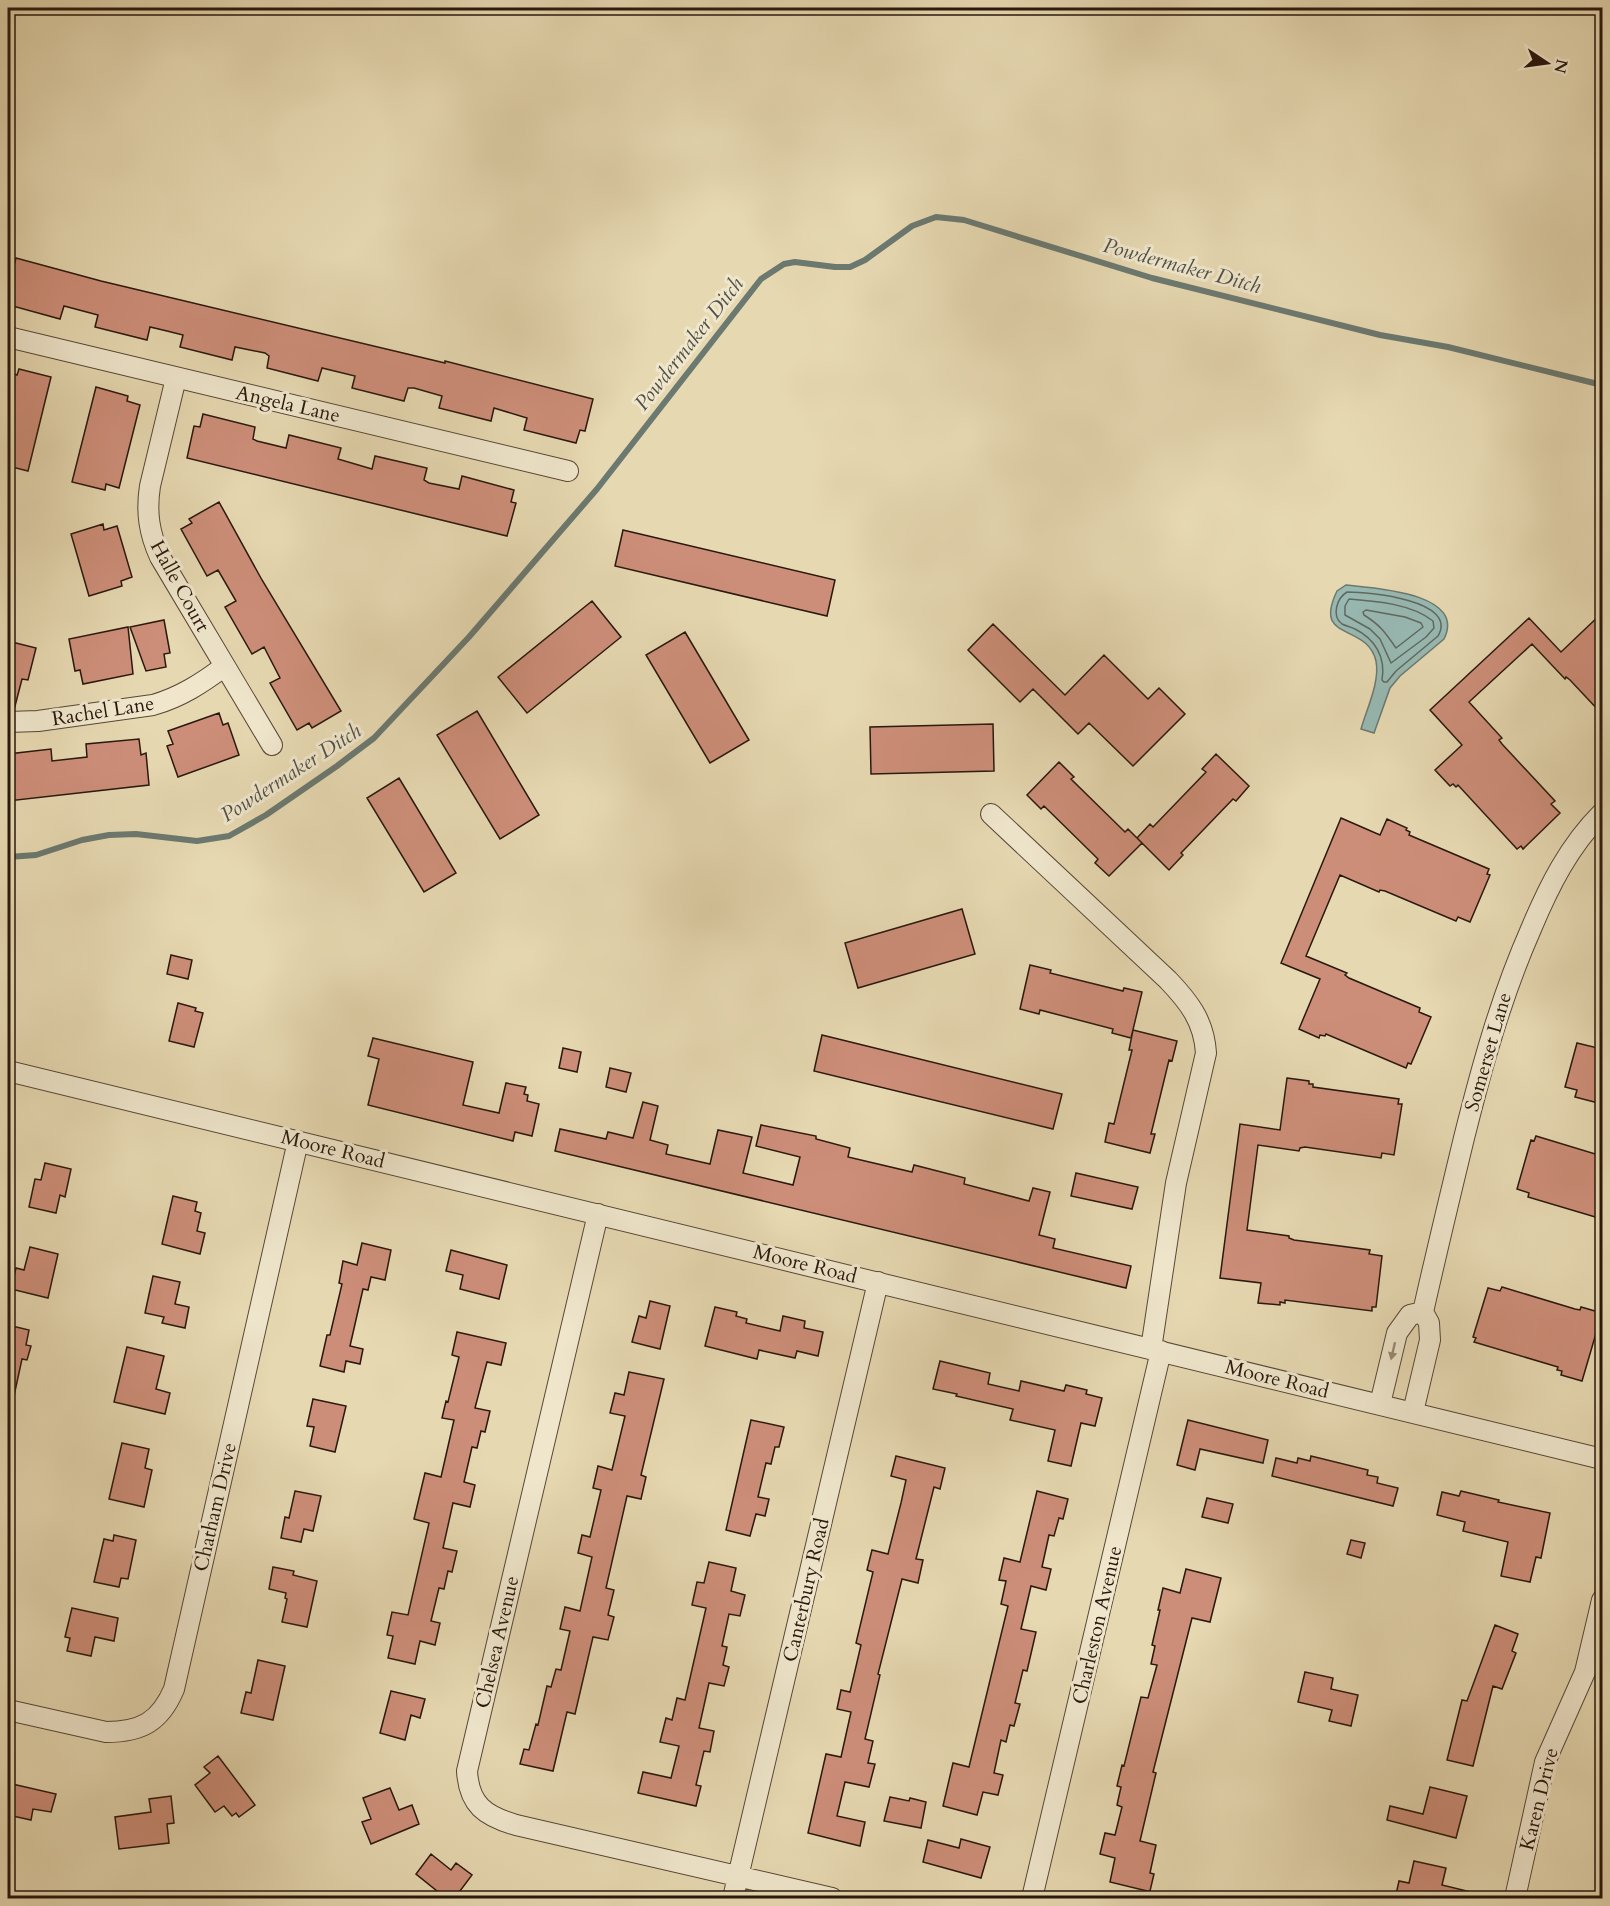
<svg xmlns="http://www.w3.org/2000/svg" width="1610" height="1906" viewBox="0 0 1610 1906" font-family="Cardo,serif">
<rect width="100%" height="100%" fill="#e6d8b1"/>
<filter id="stains"><feTurbulence type="fractalNoise" baseFrequency=".00333" numOctaves="4"/><feColorMatrix values="0 0 0 0 .2 0 0 0 0 .09 0 0 0 0 .02 0 0 0 .5 -.17"/></filter>
<radialGradient id="worn" r=".72"><stop offset=".6" stop-color="#630" stop-opacity="0"/><stop offset="1" stop-color="#630" stop-opacity=".3"/></radialGradient>
<path fill="#97b9b2" stroke="#6b7970" stroke-width="1.5" d="M1346,585C1374,588 1467,593 1444,639L1400,676L1390,688L1374,733L1361,729C1367,708 1380,682 1376,661C1367,622 1312,643 1337,591Z"/>
<g fill="none" stroke-linecap="round" stroke-linejoin="round">
<path stroke="#606860" stroke-width="1.5" d="M1347,592C1368,592 1459,600 1438,636L1396,671L1387,682H1384L1382,680C1386,657 1375,639 1355,629C1351,627 1346,626 1342,624C1331,616 1337,598 1347,592Z
M1349,599C1376,601 1412,604 1433,621L1434,628L1426,637L1391,663L1380,639L1370,629L1345,615V606Z
M1366,610L1405,617L1421,623L1423,627L1396,648C1385,632 1380,625 1364,615L1363,612Z"/>
<path stroke="#6b7970" stroke-width="6" d="M8,857L36,855L82,840L109,835L136,834L197,841L229,836L266,815L337,766L374,738L469,637L597,489L761,279L784,264L795,262L835,267H850L865,260L912,226L936,217L964,220L1152,278L1380,335L1448,347L1602,385"/>
</g>
<path fill="#cd8e79" stroke="#29180d" stroke-width="1.5" d="M16,258L101,281L445,363V361L593,399L585,431L580,430L576,443L524,430L527,418L494,408L491,421L439,408L442,396L414,388H408L404,401L352,388L355,376L322,368L318,381L267,368L269,356L265,353L235,347L232,360L180,347L183,335L167,331L150,327L147,340L95,327L98,315L64,306L60,319L9,305L12,293L8,292V288Z
M19,369L51,377L28,471L8,466V372L17,375Z
M96,387L128,396L127,401L140,405L119,488L106,484L105,490L72,482Z
M203,414L255,427L253,439L257,441L286,448L289,435L341,448L338,459L372,469L375,456L427,468L424,480L429,483L459,489L462,476L514,490L511,502L516,503L507,536L187,458L194,426L200,427Z
M219,502L262,580L341,711L312,728L309,723L297,730L270,683L280,678L264,647L252,654L225,607L236,601L218,570L207,576L181,529L192,523L189,519Z
M103,524L104,530L117,526L132,577L121,581L122,586L89,596L71,534Z
M623,530L835,580L827,616L615,566Z
M592,601L621,637L527,713L498,677Z
M1602,613V714L1570,680L1566,677L1565,679L1532,644L1469,702L1502,738L1499,740L1502,744L1555,801L1551,804L1560,813L1523,849L1521,846L1517,849L1458,785L1456,787L1453,784L1450,786L1435,770L1462,745L1430,710L1529,618L1561,652Z
M164,620L170,653L164,654L166,667L146,671L130,627Z
M993,624L1065,695L1104,655L1148,699L1159,688L1185,714L1133,766L1089,723L1078,734L1033,689L1020,702L968,650Z
M128,627L133,674L83,684L80,670L75,671L69,639Z
M685,632L749,740L710,763L646,655Z
M8,641L36,648L28,680L22,679L14,710H8Z
M477,711L539,815L500,839L437,735Z
M219,713L223,725L228,723L239,755L178,777L167,746L173,744L168,731Z
M993,724L994,771L871,774L870,727Z
M139,739L141,755L146,753L149,785L8,801V754L51,749L52,761L87,757L86,744Z
M1216,754L1249,786L1236,801L1233,799L1181,853L1183,855L1169,870L1137,838L1150,824L1153,827L1206,772L1202,769Z
M1059,762L1074,777L1071,779L1125,832L1128,829L1142,843L1109,876L1095,863L1098,859L1044,806L1041,809L1027,795Z
M399,778L456,873L424,892L367,798Z
M1341,818L1380,835L1387,819L1407,828L1406,830L1410,832L1409,835L1489,869L1487,874L1490,875L1470,922L1458,917L1456,921L1385,891L1380,890L1379,892L1340,875L1306,956L1347,973L1345,975L1349,978L1420,1008L1419,1012L1431,1017L1411,1064L1408,1063L1406,1068L1326,1034L1325,1036L1320,1035L1319,1038L1299,1029L1320,979L1281,963Z
M962,909L975,954L858,988L845,943Z
M171,955L192,960L188,979L167,974Z
M1030,965L1051,970L1050,973L1123,991L1124,988L1142,992L1131,1038L1112,1033L1113,1029L1040,1010L1039,1014L1020,1009Z
M178,1003L196,1008L195,1011L203,1013L194,1047L169,1041Z
M1133,1030L1177,1041L1172,1061L1169,1060L1151,1134H1155L1150,1153L1105,1142L1109,1123L1114,1124L1132,1050H1129Z
M822,1035L1062,1094L1053,1129L814,1071Z
M373,1038L473,1062L463,1105L499,1113L506,1083L526,1087L524,1094L528,1095L527,1101L539,1104L532,1136L515,1132L513,1141L368,1105L379,1059L368,1056Z
M1577,1043L1602,1049V1104L1575,1097L1577,1090L1565,1087Z
M563,1048L581,1052L577,1072L559,1068Z
M610,1068L631,1073L626,1092L606,1087Z
M1287,1078L1309,1081V1084H1313V1087L1399,1099L1398,1104H1402L1394,1155L1382,1153L1381,1158L1305,1147L1300,1148L1299,1151L1258,1145L1247,1230L1289,1236V1238L1294,1240L1370,1250L1369,1254L1382,1256L1376,1307H1372V1311L1285,1300V1303L1280,1302V1305L1258,1303L1261,1283L1220,1278L1240,1124L1280,1130Z
M643,1102L658,1106L650,1140L668,1145L666,1154L710,1164L718,1130L752,1137L743,1173L793,1185L800,1157L756,1146L761,1125L816,1136V1139L850,1148L848,1157L912,1172L914,1165L965,1178L964,1184L1029,1201L1033,1188L1050,1192L1039,1235L1055,1239L1053,1248L1131,1266L1126,1288L555,1151L560,1129L606,1139L608,1132L633,1138Z
M1536,1136L1602,1156V1219L1528,1197L1529,1193L1517,1189L1531,1140L1534,1141Z
M45,1163L71,1169L65,1197L60,1195L56,1213L29,1207L35,1179L41,1180Z
M1076,1173L1138,1187L1132,1209L1071,1196Z
M173,1196L197,1202L195,1211L201,1213L197,1231L205,1233L200,1254L162,1244Z
M362,1243L391,1250L385,1280L371,1277L368,1290L363,1289L350,1346L363,1349L360,1364L346,1361L344,1372L320,1366L327,1335H330L342,1284L339,1283L343,1261L357,1265Z
M30,1247L58,1254L48,1298L11,1289L16,1268L24,1270Z
M451,1250L507,1265L499,1299L460,1289L463,1275L446,1271Z
M153,1276L180,1282L175,1304L189,1307L185,1328L162,1323L164,1317L145,1313Z
M1502,1287L1575,1309L1580,1310L1581,1307L1602,1313L1582,1381L1561,1375L1562,1371L1557,1370L1558,1367L1474,1342L1476,1338L1473,1337L1488,1288L1500,1291Z
M650,1301L670,1306L660,1349L632,1342L639,1316L646,1318Z
M715,1307L737,1312L736,1316L747,1319L746,1323L780,1331L783,1316L805,1321L804,1328L823,1332L818,1356L797,1351L795,1358L759,1350L757,1359L705,1346Z
M8,1325L29,1330L26,1345L31,1346L27,1360L22,1359L14,1396L8,1395Z
M457,1332L506,1343L501,1365L487,1362L475,1408L490,1411L485,1432L481,1431L477,1448L472,1447L464,1482L475,1485L470,1507L453,1503L443,1548L457,1551L452,1572L448,1571L444,1589L439,1588L431,1621L440,1623L435,1645L420,1641L415,1664L388,1658L393,1636L387,1635L392,1612L408,1615L429,1523L414,1519L425,1473L441,1477L454,1420L442,1418L446,1401L448,1402L459,1357L452,1355Z
M127,1347L164,1356L156,1389L170,1393L165,1414L114,1402Z
M940,1361L990,1373L988,1384L1019,1391L1021,1381L1064,1391L1066,1385L1087,1390L1086,1394L1102,1398L1095,1426L1081,1423L1071,1466L1048,1461L1055,1430L1010,1420L1013,1409L956,1396L957,1394L933,1389Z
M629,1372L664,1379L641,1475L646,1477L641,1499L627,1496L606,1588L614,1590L608,1615L614,1617L608,1640L593,1637L575,1714L567,1712L553,1771L520,1764L524,1749L529,1750L536,1724L538,1725L547,1686L551,1687L556,1669L561,1670L570,1631L560,1629L565,1607L580,1611L592,1557L578,1553L582,1535L590,1537L601,1490L593,1488L598,1466L612,1470L625,1416L610,1413L615,1393L624,1395Z
M313,1399L346,1406L335,1452L310,1446L314,1427L307,1426Z
M751,1420L784,1427L779,1447H775L771,1464L766,1463L758,1497L769,1499L765,1516L756,1514L750,1536L726,1530Z
M1188,1420L1268,1440L1263,1463L1200,1449L1195,1470L1177,1465Z
M122,1443L149,1449L145,1468L152,1470L144,1507L109,1499Z
M896,1456L945,1468L940,1489L934,1487L916,1559L923,1560L918,1583L902,1579L878,1674L880,1675L865,1739L873,1741L868,1763L875,1764L869,1787L845,1782L837,1816L865,1822L860,1846L808,1833L826,1754L841,1757L851,1712L837,1709L841,1690L850,1692L861,1645L856,1643L873,1572L867,1570L872,1550L888,1554L901,1503L906,1480L891,1476Z
M1311,1456L1368,1470L1367,1475L1378,1477L1377,1483L1398,1488L1393,1506L1272,1476L1276,1458L1297,1463L1298,1458L1310,1461Z
M295,1491L321,1496L313,1531L304,1529L301,1542L281,1538L285,1517L289,1518Z
M1037,1491L1068,1499L1063,1519L1059,1518L1054,1536L1049,1535L1042,1567L1051,1569L1046,1590L1031,1586L1021,1629L1036,1632L1027,1671L1023,1670L1015,1703L1020,1704L1014,1726L1010,1725L1006,1742L1001,1740L994,1773L1003,1775L998,1795L983,1792L977,1815L943,1806L953,1763L969,1767L1008,1606L1001,1604L1006,1581L999,1580L1004,1558L1020,1562Z
M1461,1491L1499,1500L1498,1502L1550,1513L1541,1558L1536,1557L1530,1582L1501,1576L1508,1542L1463,1531L1465,1522L1437,1515L1442,1492L1459,1496Z
M1207,1498L1233,1504L1228,1523L1202,1517Z
M114,1535L136,1540L128,1579L121,1578L119,1587L94,1582L104,1539L113,1541Z
M1351,1540L1365,1543L1361,1558L1347,1554Z
M709,1562L736,1568L731,1591L745,1595L740,1616L729,1614L722,1646L727,1647L723,1665L729,1667L724,1686L709,1683L699,1728L714,1731L710,1752L704,1751L696,1785L701,1786L696,1806L638,1793L643,1772L671,1778L679,1746L660,1742L666,1718L672,1720L677,1698L685,1700L706,1608L692,1605L697,1582L704,1583Z
M273,1567L294,1571L293,1575L317,1581L307,1627L282,1622L287,1599L285,1598L286,1593L269,1589Z
M1186,1569L1221,1578L1210,1622L1192,1618L1153,1772L1156,1773L1140,1841L1156,1845L1150,1873L1154,1874L1150,1891H1147L1110,1882L1115,1858L1100,1854L1105,1833L1115,1835L1122,1807L1117,1805L1121,1787L1117,1786L1122,1765L1124,1766L1141,1697L1148,1698L1157,1665L1151,1664L1155,1646L1152,1645L1160,1610H1158L1163,1588L1180,1593Z
M72,1608L118,1618L114,1641L95,1637L91,1656L67,1651L70,1638L65,1637Z
M1495,1625L1518,1634L1512,1651L1516,1653L1502,1689L1493,1686L1473,1766L1447,1760L1462,1700L1467,1701Z
M258,1660L285,1666L273,1720L241,1713L246,1692L251,1693Z
M1305,1672L1333,1678L1331,1689L1358,1695L1351,1726L1329,1721L1332,1710L1298,1702Z
M391,1691L425,1699L420,1718L411,1715L405,1740L380,1733Z
M218,1756L255,1805L239,1817L236,1813L232,1816L224,1806L215,1812L195,1785L210,1773L204,1767Z
M8,1783L56,1794L51,1812L33,1809L31,1820L8,1815Z
M1430,1787L1467,1796L1456,1838L1387,1820L1390,1806L1423,1814Z
M390,1788L399,1810L412,1805L419,1824L371,1844L362,1822L371,1819L363,1798Z
M171,1796L174,1823L167,1824L169,1843L119,1849L115,1817L151,1812L149,1799Z
M890,1797L909,1801L910,1798L926,1802L921,1828L884,1821Z
M961,1839L990,1847L981,1878L923,1862L928,1840L959,1848Z
M431,1854L451,1870L456,1863L472,1875L454,1899H447L416,1874Z
M1414,1861L1446,1868L1442,1885L1471,1892L1470,1899H1395L1399,1881L1409,1883Z"/>
<g fill="none" stroke-linecap="round" stroke-linejoin="round">
<g stroke="#584836" stroke-width="22">
<path id="minor" d="M8,337L568,471
M176,378L150,486C146,512 149,533 160,557L272,745
M8,722L38,721L153,705C181,697 202,683 225,666
M991,814L1168,980C1189,1002 1204,1021 1206,1053L1176,1183L1151,1349
M8,1071L1602,1459
M598,1214L467,1771C469,1805 485,1816 516,1825L832,1898
M1380,1404L1397,1333L1410,1315L1423,1312
M1413,1412L1430,1340L1429,1323L1423,1312C1436,1254 1450,1196 1464,1138C1482,1066 1501,997 1531,929C1549,886 1569,846 1602,813
M8,1710L106,1732C141,1732 160,1722 174,1689L298,1141
M733,1898L878,1282
M1032,1898L1161,1351
M1515,1898L1545,1762L1585,1672L1602,1600"/>
</g>
<use href="#minor" stroke="#efe6cc" stroke-width="20"/>
</g>
<defs><path id="oneway-solid" d="M-6-.8H1V-3.2L6.5 0L1 3.2V.8H-6Z" transform="scale(1.5)"/></defs>
<use fill="#968976" href="#oneway-solid" transform="translate(1393 1351) rotate(103)"/>
<g text-anchor="middle" dominant-baseline="central" stroke-width="6" stroke-linejoin="round" paint-order="stroke">
<g font-size="20" fill="#29180d" stroke="#efe6cc">
<text transform="translate(288 404) rotate(13)">Angela Lane</text>
<text transform="translate(180 586) rotate(61)">Halle Court</text>
<text transform="translate(103 711) rotate(-9)">Rachel Lane</text>
<text transform="translate(1488 1052) rotate(-74)">Somerset Lane</text>
<text transform="translate(333 1149) rotate(14)">Moore Road</text>
<text transform="translate(805 1264) rotate(14)">Moore Road</text>
<text transform="translate(1277 1379) rotate(14)">Moore Road</text>
<text transform="translate(215 1507) rotate(-77)">Chatham Drive</text>
<text transform="translate(806 1590) rotate(-77)">Canterbury Road</text>
<text transform="translate(1097 1625) rotate(-77)">Charleston Avenue</text>
<text transform="translate(497 1642) rotate(-77)">Chelsea Avenue</text>
<text transform="translate(1539 1799) rotate(-76)">Karen Drive</text>
</g>
<g font-size="21" font-style="italic" fill="#505047" stroke="#efe6cc">
<text transform="translate(1182 266) rotate(15)">Powdermaker Ditch</text>
<text transform="translate(689 344) rotate(-52)">Powdermaker Ditch</text>
<text transform="translate(291 773) rotate(-33)">Powdermaker Ditch</text>
</g>
</g>
<rect width="1610" height="1906" fill="none" stroke="#e6d8b1" stroke-width="30"/>
<rect x="9" y="9" width="1592" height="1888" fill="none" stroke="#29180d" stroke-width="3"/>
<rect x="15" y="15" width="1580" height="1876" fill="none" stroke="#29180d" stroke-width="1.5"/>
<g transform="translate(1547 63) rotate(103)" stroke="#efe6cc" stroke-width="4.5" paint-order="stroke">
<path d="M0-4.5L10 22L0 15L-10 22Z" fill="#29180d"/>
<text y="-9" font-size="16" font-weight="bold" text-anchor="middle" fill="#29180d">N</text>
</g>
<rect width="100%" height="100%" filter="url(#stains)"/>
<rect width="100%" height="100%" fill="url(#worn)"/>
</svg>
